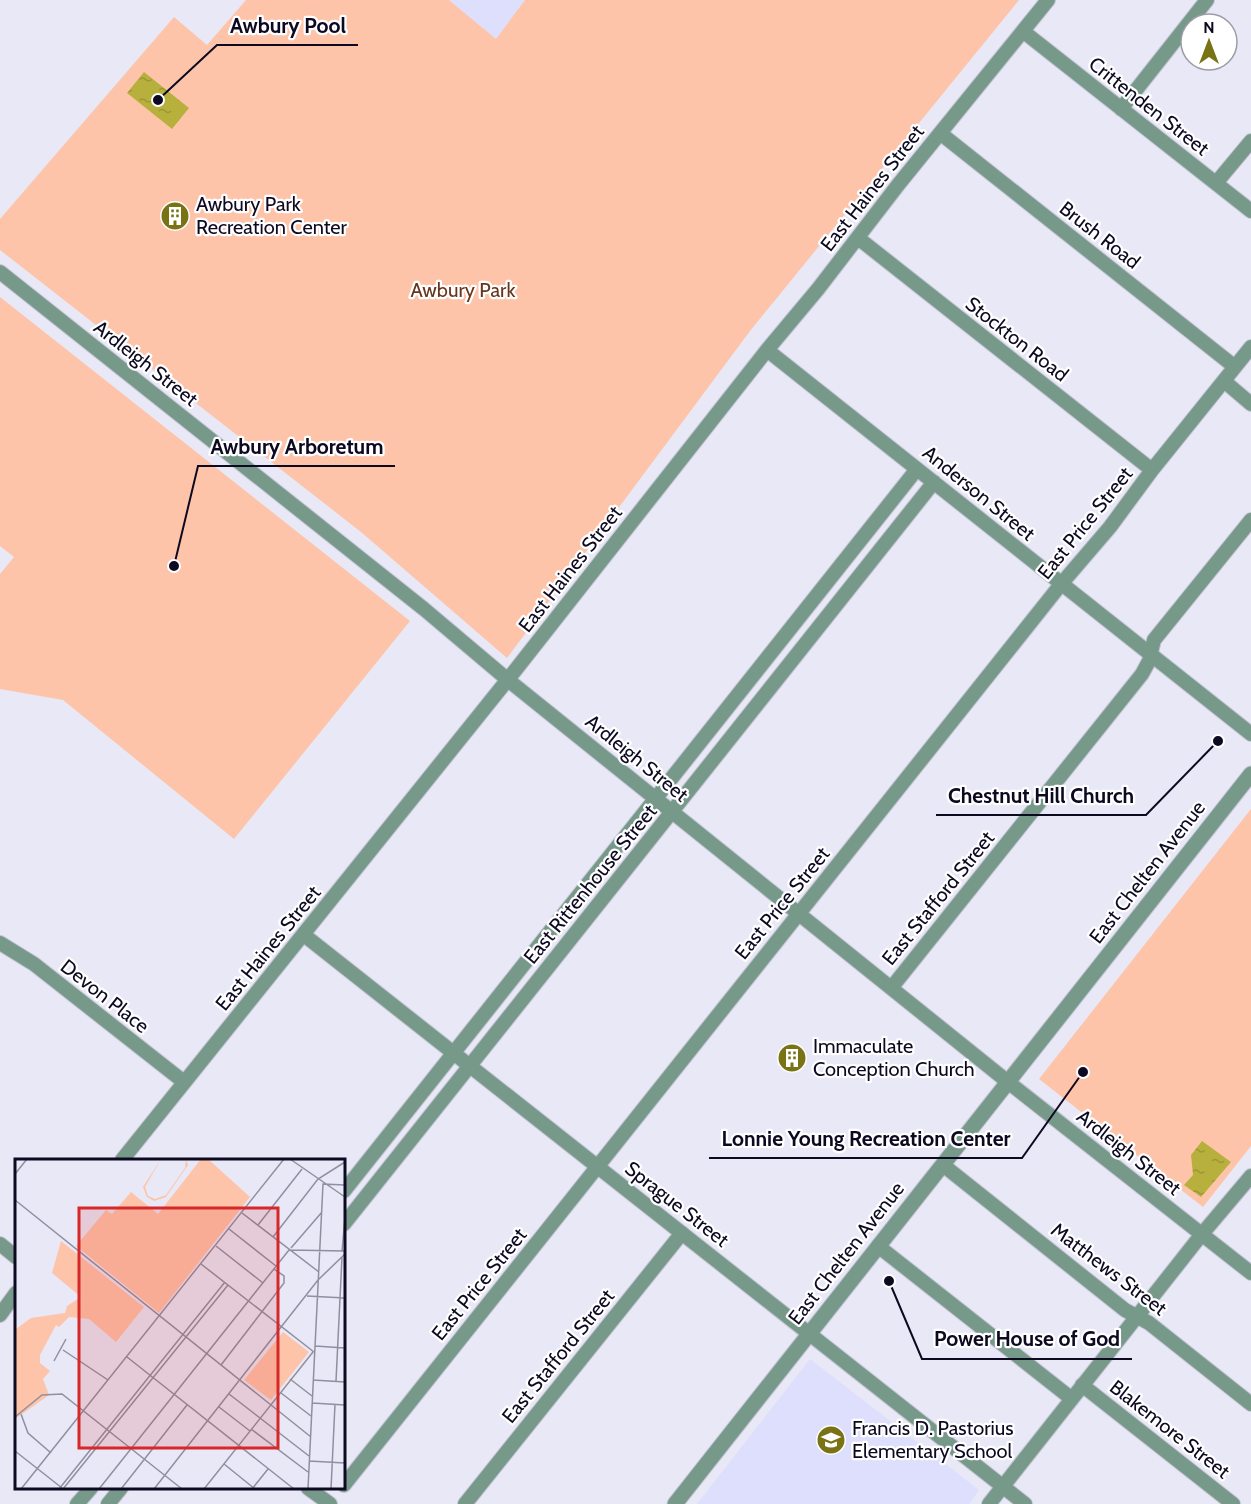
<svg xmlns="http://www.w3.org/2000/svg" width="1251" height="1504" viewBox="0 0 1251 1504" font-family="Cabin,sans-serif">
<defs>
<pattern id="water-ripples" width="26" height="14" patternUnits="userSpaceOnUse" patternTransform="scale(1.5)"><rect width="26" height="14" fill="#b7b03d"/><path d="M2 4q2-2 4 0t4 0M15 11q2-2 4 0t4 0" fill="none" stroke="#9c9635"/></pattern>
</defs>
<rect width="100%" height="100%" fill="#e8e8f6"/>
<path fill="#dedefd" d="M449,0H525L496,39Z
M810,1359L979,1490L969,1504H697Z"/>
<path fill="#fec4a9" d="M246,0H449L496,39L525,0H1019L750,331L507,658L361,532L0,250V219L174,17L207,45Z
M0,297L410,621L234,839L63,700L0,689V574L14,557L0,546Z
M1251,809V1146L1203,1207L1039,1079Z"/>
<path fill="url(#water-ripples)" d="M144,72L189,108L172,129L127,93Z
M1202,1141L1231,1162L1201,1197L1184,1185L1193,1175L1191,1155Z"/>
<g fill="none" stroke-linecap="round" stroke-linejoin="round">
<g stroke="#c5c4d4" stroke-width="16">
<path id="minor" d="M1024,32L1251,211
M1121,109L1207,0
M940,133L1235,367
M1216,183L1251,141
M858,238L1152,470
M0,272L424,609L508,680L1008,1082L1251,1273
M767,350L1251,734
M1224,381L1251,404
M304,935L1025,1504
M0,943L34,964L184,1082
M892,987L1142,674L1149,661L1154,640L1251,520
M122,1160L517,668L767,350L818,289L898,185L1048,0
M943,1165L1125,1310L1149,1323L1251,1404
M344,1191L917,469
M344,1224L934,482
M0,1244L16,1257
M878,1246L1072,1399
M0,1315L16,1293
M1082,1385L1233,1504
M344,1485L1062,583L1110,527L1152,470L1251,347
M308,1488L330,1504
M77,1504L91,1488
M108,1504L121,1488
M465,1504L682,1233
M989,1504L1202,1234L1251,1176"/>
</g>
<g stroke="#c5c4d4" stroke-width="17">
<path id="tertiary" d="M675,1504L1251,774"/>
</g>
<use href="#minor" stroke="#77998a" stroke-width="14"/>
<use href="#tertiary" stroke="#77998a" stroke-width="15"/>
</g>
<defs>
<g id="building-disc" transform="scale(1.5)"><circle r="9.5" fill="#797316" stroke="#fff"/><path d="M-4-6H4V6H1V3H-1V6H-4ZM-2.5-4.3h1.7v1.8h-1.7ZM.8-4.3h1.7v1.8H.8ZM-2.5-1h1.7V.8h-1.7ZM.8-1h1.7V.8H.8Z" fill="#fff"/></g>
<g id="school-disc" transform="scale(1.5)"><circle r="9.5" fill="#797316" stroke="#fff"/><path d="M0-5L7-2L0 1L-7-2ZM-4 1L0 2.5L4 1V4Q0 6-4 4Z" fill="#fff"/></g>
</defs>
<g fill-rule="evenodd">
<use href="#building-disc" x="175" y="216"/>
<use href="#building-disc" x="792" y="1058"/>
<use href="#school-disc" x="831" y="1440"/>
</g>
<g text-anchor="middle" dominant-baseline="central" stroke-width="4.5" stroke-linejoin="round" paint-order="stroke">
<g font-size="20" fill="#0c0921" stroke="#fff">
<text transform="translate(1149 106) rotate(38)">Crittenden Street</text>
<text transform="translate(872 188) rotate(-52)">East Haines Street</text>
<text transform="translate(1100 235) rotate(38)">Brush Road</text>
<text transform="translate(1017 339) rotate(38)">Stockton Road</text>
<text transform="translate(146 363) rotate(38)">Ardleigh Street</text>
<text transform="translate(979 493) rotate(39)">Anderson Street</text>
<text transform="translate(1085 523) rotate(-51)">East Price Street</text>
<text transform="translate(570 569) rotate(-52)">East Haines Street</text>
<text transform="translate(637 758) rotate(39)">Ardleigh Street</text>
<text transform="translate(1147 872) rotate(-52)">East Chelten Avenue</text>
<text transform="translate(590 884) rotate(-51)">East Rittenhouse Street</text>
<text transform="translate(938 898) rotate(-51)">East Stafford Street</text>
<text transform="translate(782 903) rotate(-51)">East Price Street</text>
<text transform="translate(268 948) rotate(-51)">East Haines Street</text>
<text transform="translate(105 996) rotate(38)">Devon Place</text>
<text transform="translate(1129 1152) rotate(38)">Ardleigh Street</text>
<text transform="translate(677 1204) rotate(38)">Sprague Street</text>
<text transform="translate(846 1253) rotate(-52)">East Chelten Avenue</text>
<text transform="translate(1109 1269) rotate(37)">Matthews Street</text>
<text transform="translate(479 1284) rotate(-51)">East Price Street</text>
<text transform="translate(558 1356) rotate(-51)">East Stafford Street</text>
<text transform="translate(1170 1429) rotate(38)">Blakemore Street</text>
</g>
<g font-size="20" fill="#0c0921" stroke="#fff" text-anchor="start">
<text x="196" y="204">Awbury Park<tspan x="196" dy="23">Recreation Center</tspan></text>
<text x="813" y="1046">Immaculate<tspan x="813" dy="23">Conception Church</tspan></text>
<text x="852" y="1428">Francis D. Pastorius<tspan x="852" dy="23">Elementary School</tspan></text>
</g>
<g font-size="20" fill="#67361e" stroke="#fff">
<text x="463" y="290">Awbury Park</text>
</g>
</g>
<g transform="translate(15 1159)">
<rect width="330" height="330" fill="#e8e8f6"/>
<path d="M146,0L130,28L133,37L140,40L151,36L170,9L171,0L173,6L151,38L139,42L132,38L128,28ZM186,0H193L235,38L144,154L61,87L91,51L97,55L116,33L143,55ZM46,82L129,148L101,183L74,160L54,158L44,168L41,166L25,196V204L35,212L28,220L34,236L0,260L1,170L16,159L50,154L52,147L66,138L37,114ZM268,173L294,193L256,241L229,221Z" fill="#fec4a9"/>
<path fill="none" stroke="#908fa1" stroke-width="1.5" d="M275,0L330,38M0,15L12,0M0,41L296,278M227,54L304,113M243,66L287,10M214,70L261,107M258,78L303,20L330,3M201,87L248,124M276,89L307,53M327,92L330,59M186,105L299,193M292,137L330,139M300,187L330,189M48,191L93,221M112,198L279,330M39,202L51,180M206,206L269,124V117L259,110M275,220L297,237M298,221L330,223M321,222L327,98M266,234L296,257M214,235L294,297M297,244L330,246M204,248L235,272M6,255L13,274L36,294M0,258L27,236L47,235L167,330M236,270L293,313M0,292L47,329M294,302L330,304M209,305L240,330M6,330L269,0M44,330L210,123M48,330L213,126M84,330L274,91L330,92M106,330L172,246M139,330L303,121L330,95M189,330L298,193M237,330L253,310M293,330L308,25L330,26M316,330L320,245"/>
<path fill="#d62828" fill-opacity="0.15" stroke="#d62828" stroke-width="3" d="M64,49H263V289H64Z"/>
<rect width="330" height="330" fill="none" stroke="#0c0921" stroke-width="3"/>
</g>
<path fill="none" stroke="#0c0921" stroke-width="2" d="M158 100L217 45H358M174 566L198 466H395M1218 741L1146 815H936M1083 1072L1022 1158H709M889 1281L922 1359H1132"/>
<g fill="#0c0921" stroke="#fff" stroke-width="2">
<circle cx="158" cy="100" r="6"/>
<circle cx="174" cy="566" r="6"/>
<circle cx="1218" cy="741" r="6"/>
<circle cx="1083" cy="1072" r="6"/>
<circle cx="889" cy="1281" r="6"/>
</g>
<g font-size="21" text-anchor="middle" font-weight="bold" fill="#0c0921" stroke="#fff" stroke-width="4.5" stroke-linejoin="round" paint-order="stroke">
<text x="288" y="33">Awbury Pool</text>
<text x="297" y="454">Awbury Arboretum</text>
<text x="1041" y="803">Chestnut Hill Church</text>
<text x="866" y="1146">Lonnie Young Recreation Center</text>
<text x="1027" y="1346">Power House of God</text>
</g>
<g transform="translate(1209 42)"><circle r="28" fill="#ffffff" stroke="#9e9da6" stroke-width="1.5"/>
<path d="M0-4.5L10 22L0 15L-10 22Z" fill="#797316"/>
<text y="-9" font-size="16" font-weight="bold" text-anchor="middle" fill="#0c0921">N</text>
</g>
</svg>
